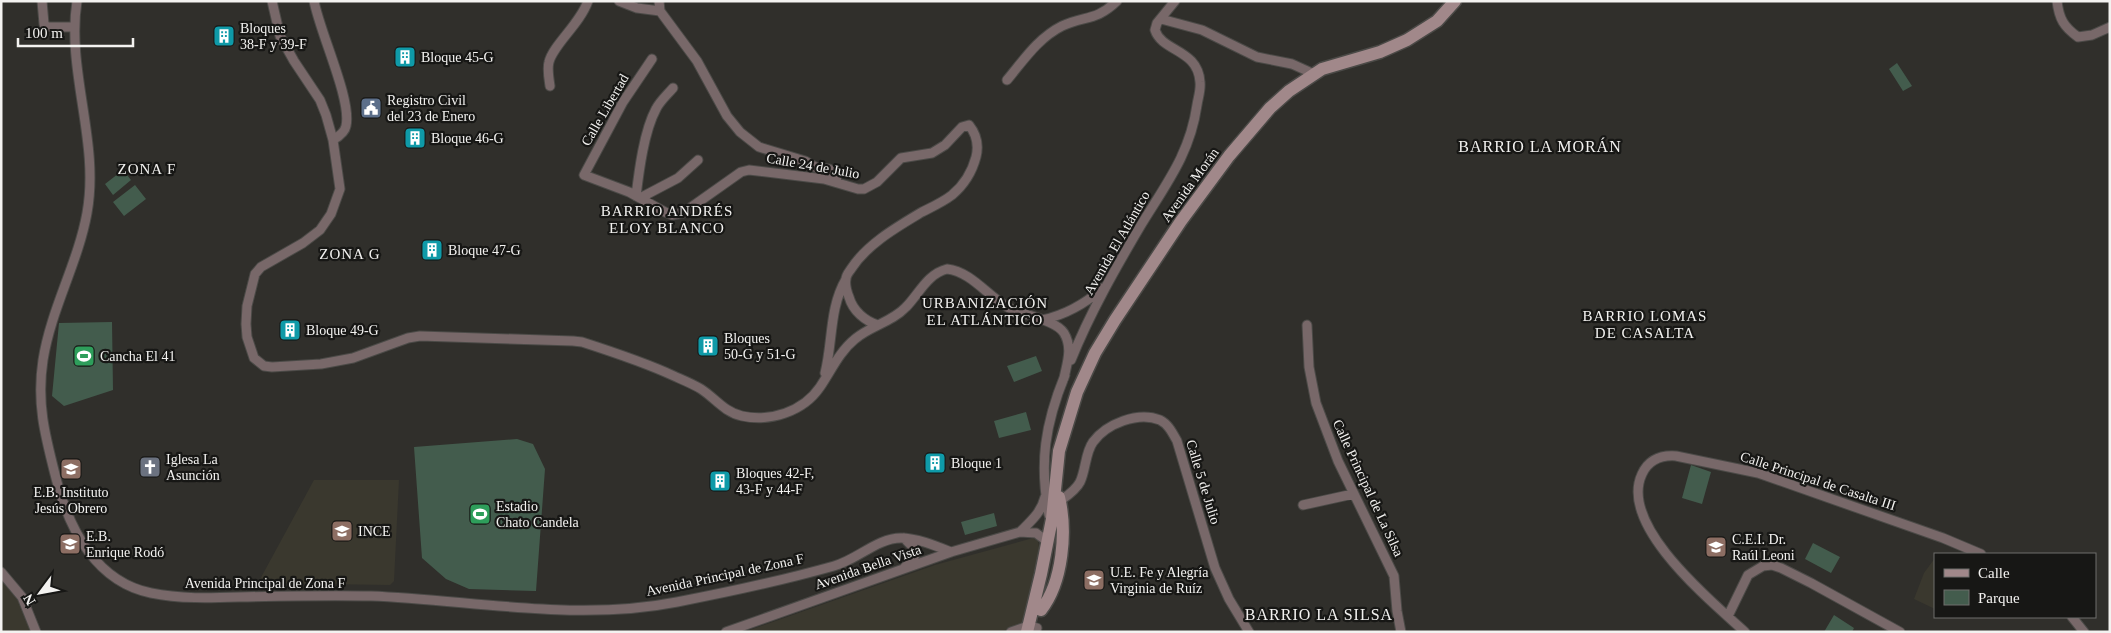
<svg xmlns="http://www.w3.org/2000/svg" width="2111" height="633" viewBox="0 0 2111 633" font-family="'Times New Roman',serif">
<rect width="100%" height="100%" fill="#302f2b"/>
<path fill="#3a382e" d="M314,480H399L394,581L390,585L258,583Z
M1033,538L1038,541L1040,553L1022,632H744L935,565Z
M1935,558V609L1914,599L1924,573Z
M1,576L20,600L32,632H1Z"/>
<path fill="#435c4d" d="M1897,63L1912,86L1903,91L1889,69Z
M123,170L131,180L113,195L105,184Z
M135,185L146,199L124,216L113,202Z
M112,322L113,390L64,406L52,396L59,323Z
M1036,356L1042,371L1014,382L1007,366Z
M1026,412L1031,430L999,438L994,421Z
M517,439L533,444L545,469L536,591L469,589L446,579L422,558L414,447Z
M1691,465L1711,472L1702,504L1682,498Z
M994,513L997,526L965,535L961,522Z
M1813,543L1840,557L1831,573L1805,559Z
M1834,615L1854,628L1852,632H1824Z"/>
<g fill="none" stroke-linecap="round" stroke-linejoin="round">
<g stroke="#4b4a47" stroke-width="11">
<path id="street" d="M42,1L44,24L47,27H75
M77,1C66,71 100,142 87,213C78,263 51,309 43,360C36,405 46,439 57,482C70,531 97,582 151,593C180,599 210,598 239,597C282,596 327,595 371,596C472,600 576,622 677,602C729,592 784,580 834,566C857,560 877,538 901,538C917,538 936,546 951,552
M272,1L280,36L294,61L320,100L326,115L333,140L340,189L331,214L320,230L303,243L261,267L255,274L247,306L246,324L247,337L254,358L264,366L272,367L321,364L353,358L408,338L420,336L573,341L582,342C613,352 644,362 674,376C683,380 693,384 701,389C715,398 724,412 742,416C770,422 803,412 820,387C831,371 839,352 855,339C870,326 892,322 906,307C919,294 927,274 947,269C972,272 987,296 1009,308C1023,315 1056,320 1064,333C1073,348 1067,363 1064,378
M314,1C320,33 352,100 346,126C345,132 338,137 333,140
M619,1L637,8L660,11
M659,1L660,11L697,61L727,116L740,132L759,147L805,161L817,168L829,169L836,177L837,182
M2057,1C2059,19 2064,27 2078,37L2092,35L2110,27
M1161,19L1202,30L1257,57L1292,64L1314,74
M652,59L623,102L584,175L629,192L665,212L672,215L683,213L741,172L749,170L824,179L858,189H864L877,182L901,158L932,153L945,145L962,127L969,125C977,135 979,145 976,157C972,172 964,185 952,195C943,202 932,207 922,212C897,227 867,244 851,269C849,272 846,275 846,279C845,284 847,292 849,297C853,311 865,321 878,325
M1007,80C1023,61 1038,38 1062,26C1085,15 1095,22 1117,1
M550,86C549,79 547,69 549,62C553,45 580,24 588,1
M636,196C639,171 644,131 656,109C660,101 667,95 673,88
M640,198L678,178L698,160
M1042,320C1065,315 1086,303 1103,288
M1307,325L1309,367L1316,403L1338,461L1394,576L1397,611L1401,632
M1071,360C1090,313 1115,269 1141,225C1166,184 1190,154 1197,105C1198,98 1201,90 1200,82C1198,49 1162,52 1155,30L1157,23L1175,1
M825,373C833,342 829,308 846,279
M1060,501C1067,496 1076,490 1080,482C1086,470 1085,453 1093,442C1106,424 1138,411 1160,420C1168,424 1172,432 1177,441L1215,568L1229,599L1249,632
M1303,505L1353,494
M1049,515C1039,463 1045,424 1065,375
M1020,532C1031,521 1041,513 1045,497
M904,538L913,547L915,555L912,562L905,567
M1,572L22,597L36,632
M1728,616L1748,575L1763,566L1772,565L1781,568L1811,583L1900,632
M2072,617L2084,632
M726,632L951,552L1020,532L1036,533L1048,542
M1011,632L1028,626L1037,628
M1745,632C1711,601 1618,525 1642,474C1649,459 1662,455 1676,456L1758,473L1943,538L1981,554"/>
</g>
<g stroke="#4b4a47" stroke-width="15">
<path id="secondary" d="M1041,610C1063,582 1067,531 1059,497
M1027,632L1041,574L1052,519L1059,451L1077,392L1095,353L1115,320L1181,221L1229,156L1270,108L1289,91L1322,69L1380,52L1407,40L1437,21L1455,1"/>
</g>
<use href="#street" stroke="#786869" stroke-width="9"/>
<use href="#secondary" stroke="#a1888a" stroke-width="12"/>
</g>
<defs>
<g id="building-square" transform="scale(1.125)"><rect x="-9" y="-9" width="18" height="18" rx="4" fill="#0f9aa8" stroke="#171715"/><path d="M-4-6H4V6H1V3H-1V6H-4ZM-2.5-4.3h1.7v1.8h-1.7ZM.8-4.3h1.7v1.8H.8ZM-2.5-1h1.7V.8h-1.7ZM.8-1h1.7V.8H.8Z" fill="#fff"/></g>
<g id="civic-square" transform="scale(1.125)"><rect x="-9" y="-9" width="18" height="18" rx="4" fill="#5c6f8a" stroke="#171715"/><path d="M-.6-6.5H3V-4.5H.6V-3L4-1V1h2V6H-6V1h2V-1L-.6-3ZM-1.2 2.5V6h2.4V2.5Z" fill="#fff"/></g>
<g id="stadium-square" transform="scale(1.125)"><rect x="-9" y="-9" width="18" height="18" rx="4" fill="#2e9e5b" stroke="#171715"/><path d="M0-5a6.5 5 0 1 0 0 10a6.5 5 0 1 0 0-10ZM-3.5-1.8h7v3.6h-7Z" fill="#fff"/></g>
<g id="church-square" transform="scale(1.125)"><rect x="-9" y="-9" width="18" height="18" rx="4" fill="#6b7280" stroke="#171715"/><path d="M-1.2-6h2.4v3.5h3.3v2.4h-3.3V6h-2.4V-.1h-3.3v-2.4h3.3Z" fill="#fff"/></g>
<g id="school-square" transform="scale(1.125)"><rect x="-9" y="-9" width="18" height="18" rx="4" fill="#8d6e63" stroke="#171715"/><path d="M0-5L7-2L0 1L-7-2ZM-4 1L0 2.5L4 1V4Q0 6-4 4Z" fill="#fff"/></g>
<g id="university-square" transform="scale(1.125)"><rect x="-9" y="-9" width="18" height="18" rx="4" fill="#8d6e63" stroke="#171715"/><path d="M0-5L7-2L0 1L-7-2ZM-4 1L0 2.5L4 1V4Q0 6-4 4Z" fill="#fff"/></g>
</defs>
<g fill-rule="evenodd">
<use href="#building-square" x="224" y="36"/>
<use href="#building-square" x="405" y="57"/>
<use href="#civic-square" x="371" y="108"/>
<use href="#building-square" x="415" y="138"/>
<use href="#building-square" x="432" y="250"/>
<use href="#building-square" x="290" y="330"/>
<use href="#building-square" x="708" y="346"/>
<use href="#stadium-square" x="84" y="356"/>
<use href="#building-square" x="935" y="463"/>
<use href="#church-square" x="150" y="467"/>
<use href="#school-square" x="71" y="469"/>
<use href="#building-square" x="720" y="481"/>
<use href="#stadium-square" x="480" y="514"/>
<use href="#university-square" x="342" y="531"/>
<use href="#school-square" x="70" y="544"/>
<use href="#school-square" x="1716" y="547"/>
<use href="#school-square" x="1094" y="580"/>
</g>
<g text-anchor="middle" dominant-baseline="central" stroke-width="4.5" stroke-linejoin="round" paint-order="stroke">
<g font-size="14" fill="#f3f2f0" stroke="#171715" text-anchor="start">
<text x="240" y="28">Bloques<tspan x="240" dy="16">38-F y 39-F</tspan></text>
<text x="421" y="57">Bloque 45-G</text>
<text x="387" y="100">Registro Civil<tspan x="387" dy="16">del 23 de Enero</tspan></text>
<text x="431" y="138">Bloque 46-G</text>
<text x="448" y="250">Bloque 47-G</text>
<text x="306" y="330">Bloque 49-G</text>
<text x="724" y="338">Bloques<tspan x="724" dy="16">50-G y 51-G</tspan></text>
<text x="100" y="356">Cancha El 41</text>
<text x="166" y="459">Iglesa La<tspan x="166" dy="16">Asunción</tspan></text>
<text x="951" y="463">Bloque 1</text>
<text x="736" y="473">Bloques 42-F,<tspan x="736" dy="16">43-F y 44-F</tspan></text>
<text x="71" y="492" text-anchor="middle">E.B. Instituto<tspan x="71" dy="16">Jesús Obrero</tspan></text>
<text x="496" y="506">Estadio<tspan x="496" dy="16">Chato Candela</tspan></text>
<text x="358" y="531">INCE</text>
<text x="86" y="536">E.B.<tspan x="86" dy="16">Enrique Rodó</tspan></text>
<text x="1732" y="539">C.E.I. Dr.<tspan x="1732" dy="16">Raúl Leoni</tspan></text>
<text x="1110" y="572">U.E. Fe y Alegría<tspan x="1110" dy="16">Virginia de Ruíz</tspan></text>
</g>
<g font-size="14" fill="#f3f2f0" stroke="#171715">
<text transform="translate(605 110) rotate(-60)">Calle Libertad</text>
<text transform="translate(813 166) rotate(10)">Calle 24 de Julio</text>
<text transform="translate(1190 185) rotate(-54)">Avenida Morán</text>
<text transform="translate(1117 243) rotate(-60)">Avenida El Atlántico</text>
<text transform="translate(1818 481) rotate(18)">Calle Principal de Casalta III</text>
<text transform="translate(1203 482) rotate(73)">Calle 5 de Julio</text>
<text transform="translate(1368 488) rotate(65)">Calle Principal de La Silsa</text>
<text transform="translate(868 567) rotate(-19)">Avenida Bella Vista</text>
<text transform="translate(725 575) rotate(-12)">Avenida Principal de Zona F</text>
<text x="265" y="583">Avenida Principal de Zona F</text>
</g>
<g font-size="15" letter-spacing="1" fill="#f3f2f0" stroke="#171715">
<text x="147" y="169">ZONA F</text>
<text x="667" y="211">BARRIO ANDRÉS<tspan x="667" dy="17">ELOY BLANCO</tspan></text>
<text x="350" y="254">ZONA G</text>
<text x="985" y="303">URBANIZACIÓN<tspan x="985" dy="17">EL ATLÁNTICO</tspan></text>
<text x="1645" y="316">BARRIO LOMAS<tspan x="1645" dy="17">DE CASALTA</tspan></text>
</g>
<g font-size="16" letter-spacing="1" fill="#f3f2f0" stroke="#171715">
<text x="1540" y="146">BARRIO LA MORÁN</text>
<text x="1319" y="614">BARRIO LA SILSA</text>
</g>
</g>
<rect width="2111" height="633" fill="none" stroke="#f3f2f0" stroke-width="5"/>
<rect x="1934" y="553" width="162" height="65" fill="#171715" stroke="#6f6f6d"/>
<rect x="1944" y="569" width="25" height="8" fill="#a1888a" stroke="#6f6f6d"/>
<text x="1978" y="578" font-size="15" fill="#f3f2f0">Calle</text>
<rect x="1944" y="590" width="25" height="15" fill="#435c4d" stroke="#6f6f6d"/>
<text x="1978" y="603" font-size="15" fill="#f3f2f0">Parque</text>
<g transform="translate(40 593) rotate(238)" stroke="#171715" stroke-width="4" paint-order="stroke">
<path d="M0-4L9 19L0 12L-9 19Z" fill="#f3f2f0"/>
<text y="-8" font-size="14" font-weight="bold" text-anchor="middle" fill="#f3f2f0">N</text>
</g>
<path d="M18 38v8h115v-8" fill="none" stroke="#f3f2f0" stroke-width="2.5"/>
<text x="25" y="38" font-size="15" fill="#f3f2f0" stroke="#171715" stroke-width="4" paint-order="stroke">100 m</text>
</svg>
